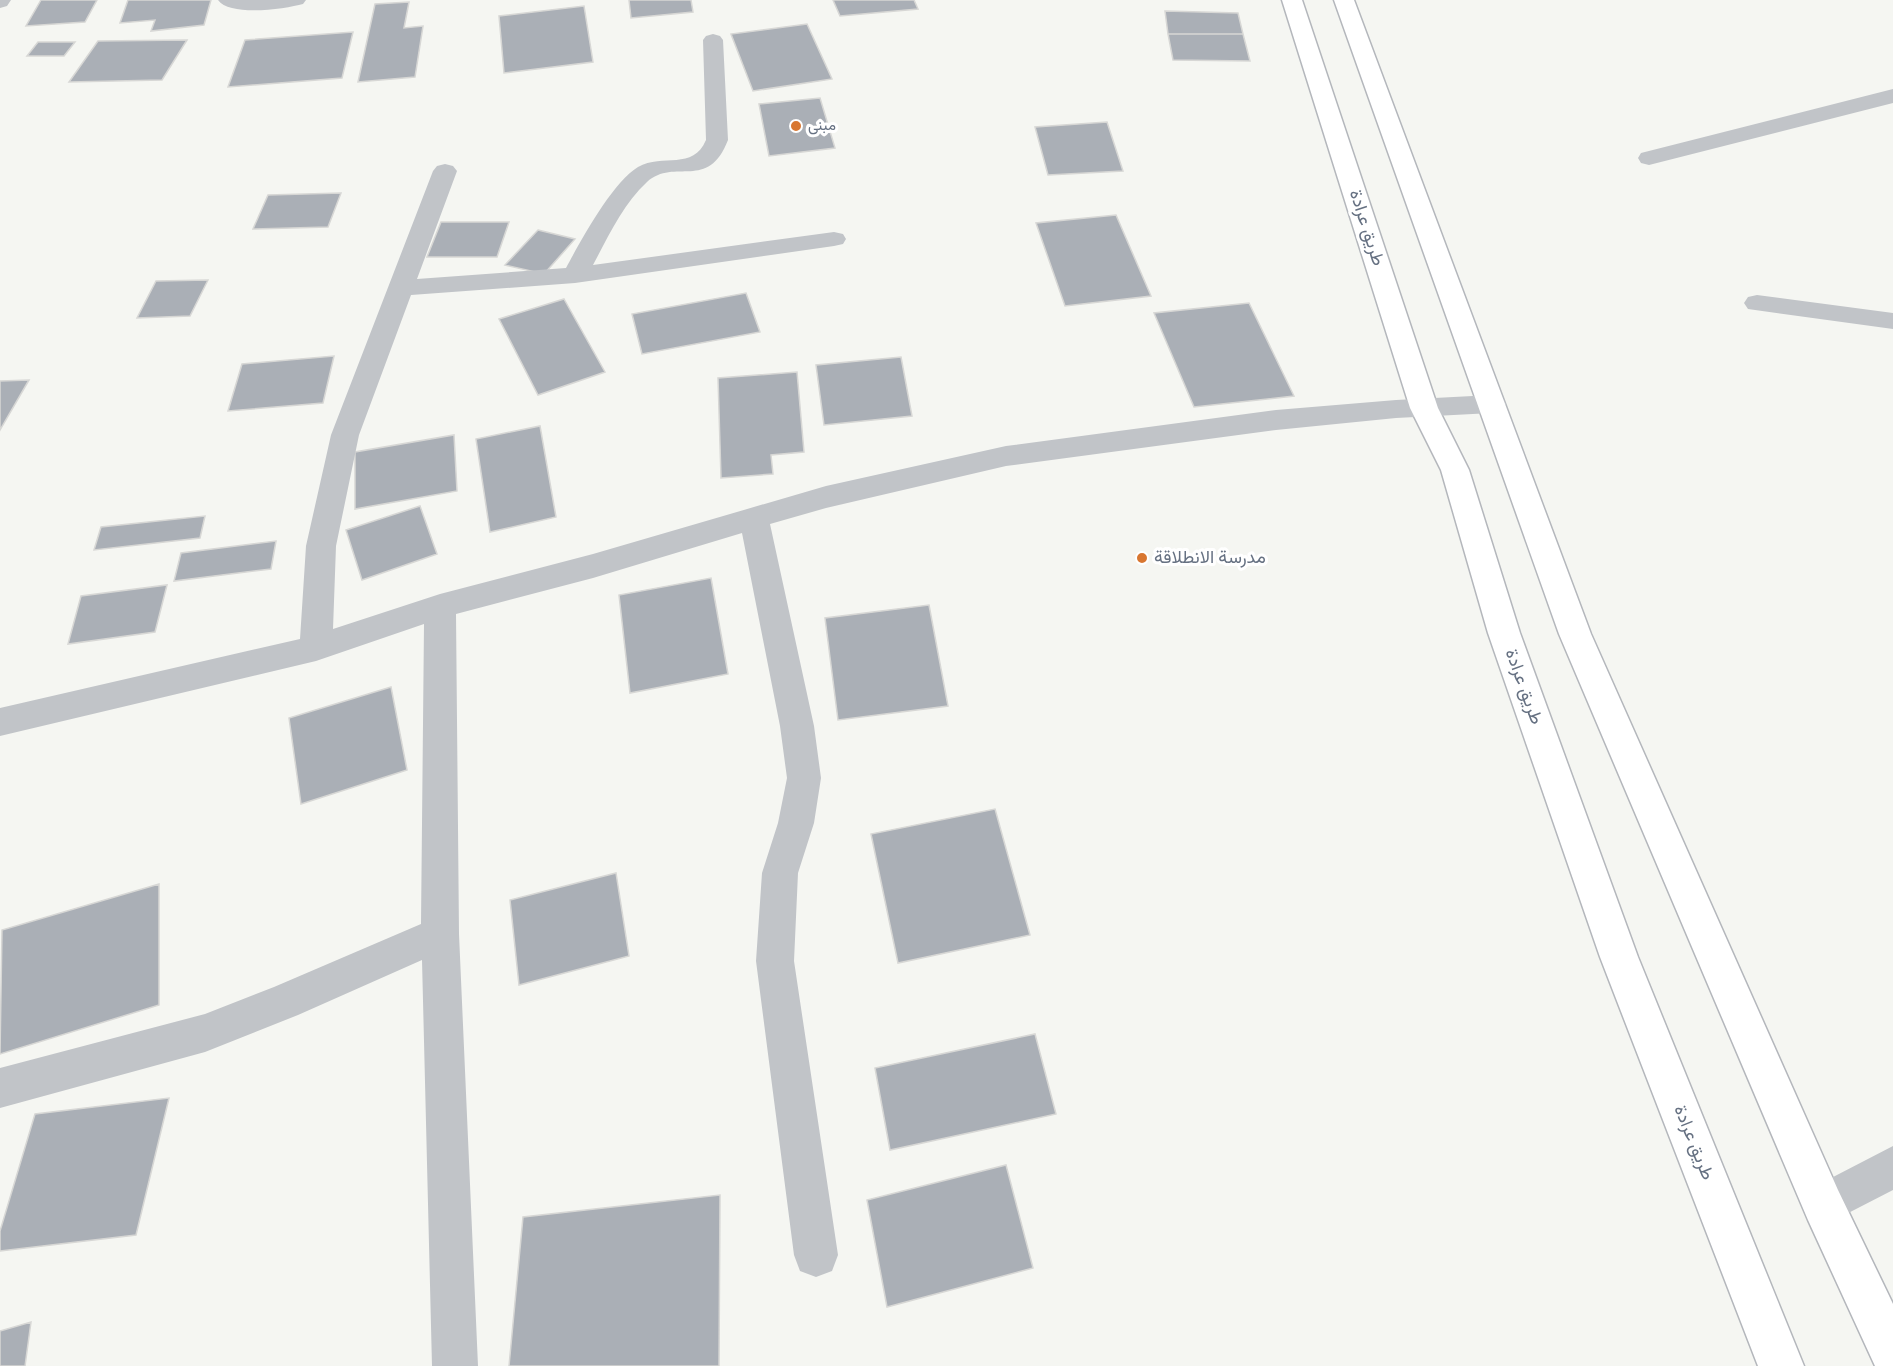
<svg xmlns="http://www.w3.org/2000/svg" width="1893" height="1366" viewBox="0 0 1893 1366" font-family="Overpass,Vazirmatn,sans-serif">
<rect width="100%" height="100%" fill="#f5f6f2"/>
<path fill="#aaafb6" stroke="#d7d7d5" stroke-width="1.5" d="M41,0H97L85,22L26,26Z
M128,0H211L204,25L151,31L155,20L120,23Z
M629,0H691L693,12L631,18Z
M833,0H914L918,9L840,16Z
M409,2L404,28L423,26L415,77L358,82L375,4Z
M584,6L593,62L504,73L499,16Z
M1165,11L1238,13L1243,34H1168Z
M807,24L832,79L753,91L731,34Z
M353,32L342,78L228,87L245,40Z
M1168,34H1243L1250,61L1173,60Z
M187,40L162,80L69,82L98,41Z
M38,42H75L64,56H27Z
M820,98L835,148L769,156L759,104Z
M1107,122L1123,171L1048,175L1035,127Z
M341,193L328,227L253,229L268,195Z
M1116,215L1151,296L1065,306L1036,223Z
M441,222H509L497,257H427Z
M538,230L575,239L544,274L505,265Z
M208,280L190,316L137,318L156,281Z
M746,293L760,332L642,354L632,314Z
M564,299L605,372L538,395L499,319Z
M1249,303L1294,396L1194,407L1154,313Z
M334,356L323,403L228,411L242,364Z
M901,357L912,416L824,425L816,365Z
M797,372L804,452L771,455L773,474L721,478L718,378Z
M29,380L0,430V381Z
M540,426L556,517L490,532L476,439Z
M454,435L457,491L355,509V452Z
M420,506L437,554L362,580L346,530Z
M205,516L200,538L94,550L101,527Z
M276,541L271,569L174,581L181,553Z
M711,578L728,674L630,693L619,595Z
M167,585L155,632L68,644L81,596Z
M929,605L948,706L838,720L825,618Z
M391,687L407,770L301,804L289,718Z
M995,809L1030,935L898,963L871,834Z
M616,873L629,956L519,985L510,900Z
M159,884V1005L0,1054L2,930Z
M1035,1034L1056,1114L890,1150L875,1068Z
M169,1098L136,1235L0,1251V1231L35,1114Z
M1006,1165L1033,1268L887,1307L867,1200Z
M720,1195L719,1366H509L523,1217Z
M31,1322L25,1366H0V1331Z"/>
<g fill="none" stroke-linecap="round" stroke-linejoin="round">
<g stroke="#b4b7bc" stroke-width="3">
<path id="primary" d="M1282,0H1302L1438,408L1469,470L1520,633L1638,957L1804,1366H1758L1600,957L1488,633L1441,470L1410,408Z
M1334,0H1354L1591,634L1838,1190L1893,1304V1366H1875L1808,1220L1559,634Z"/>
</g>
<path fill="#c1c4c8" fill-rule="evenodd" d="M0,0H11L7,6L0,8Z
M218,0H306L303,4C285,9 230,17 218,0Z
M713,34L720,36L723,40L728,140C708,192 675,157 647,182C623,204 608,237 593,265L834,232L843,234L846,239L843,244L834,246L575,283L411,295L359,435L336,546L333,629L440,594L593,554L826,486L1006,446L1276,410L1396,400L1492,395L1502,397L1506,404L1502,411L1492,413L1396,418L1276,430L1006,466L826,508L770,524L814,726L821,778L814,823L798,873L794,961L838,1255L832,1271L816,1277L800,1271L794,1255L756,961L762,873L778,823L787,778L780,726L742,533L593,578L456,614L459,934L478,1366H432L422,960L298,1015L205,1052L0,1108V1068L205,1014L274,987L421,924L424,624L316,661L0,736V708L300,639L306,546L331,435L433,171L437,166L445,164L453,166L457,171L417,279L566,268C581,240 612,183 638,167C663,153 693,171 706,140L703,40L706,36Z
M1893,89V103L1649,165L1641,163L1638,158L1641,153Z
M1757,295L1893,313V329L1748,309L1744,303L1748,297Z
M1893,1146V1190L1823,1226L1808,1220L1802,1205L1808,1190Z"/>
<use href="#primary" fill="#fff" fill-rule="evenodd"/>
</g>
<g fill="#d87630" stroke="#fff" stroke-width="2">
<circle cx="796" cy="126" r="6"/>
<circle cx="1142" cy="558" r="6"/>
</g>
<g text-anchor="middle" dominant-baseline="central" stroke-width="6" stroke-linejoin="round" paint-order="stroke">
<g font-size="15" fill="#667182" stroke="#fff" text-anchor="start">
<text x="808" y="126">مبنى</text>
</g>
<g font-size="18" fill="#667182" stroke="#fff">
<text transform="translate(1366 228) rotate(72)">طريق عرادة</text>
<text transform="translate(1523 687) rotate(70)">طريق عرادة</text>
<text transform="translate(1693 1143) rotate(68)">طريق عرادة</text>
</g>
<g font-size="18" fill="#667182" stroke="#fff" text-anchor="start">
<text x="1154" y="558">مدرسة الانطلاقة</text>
</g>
</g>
</svg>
